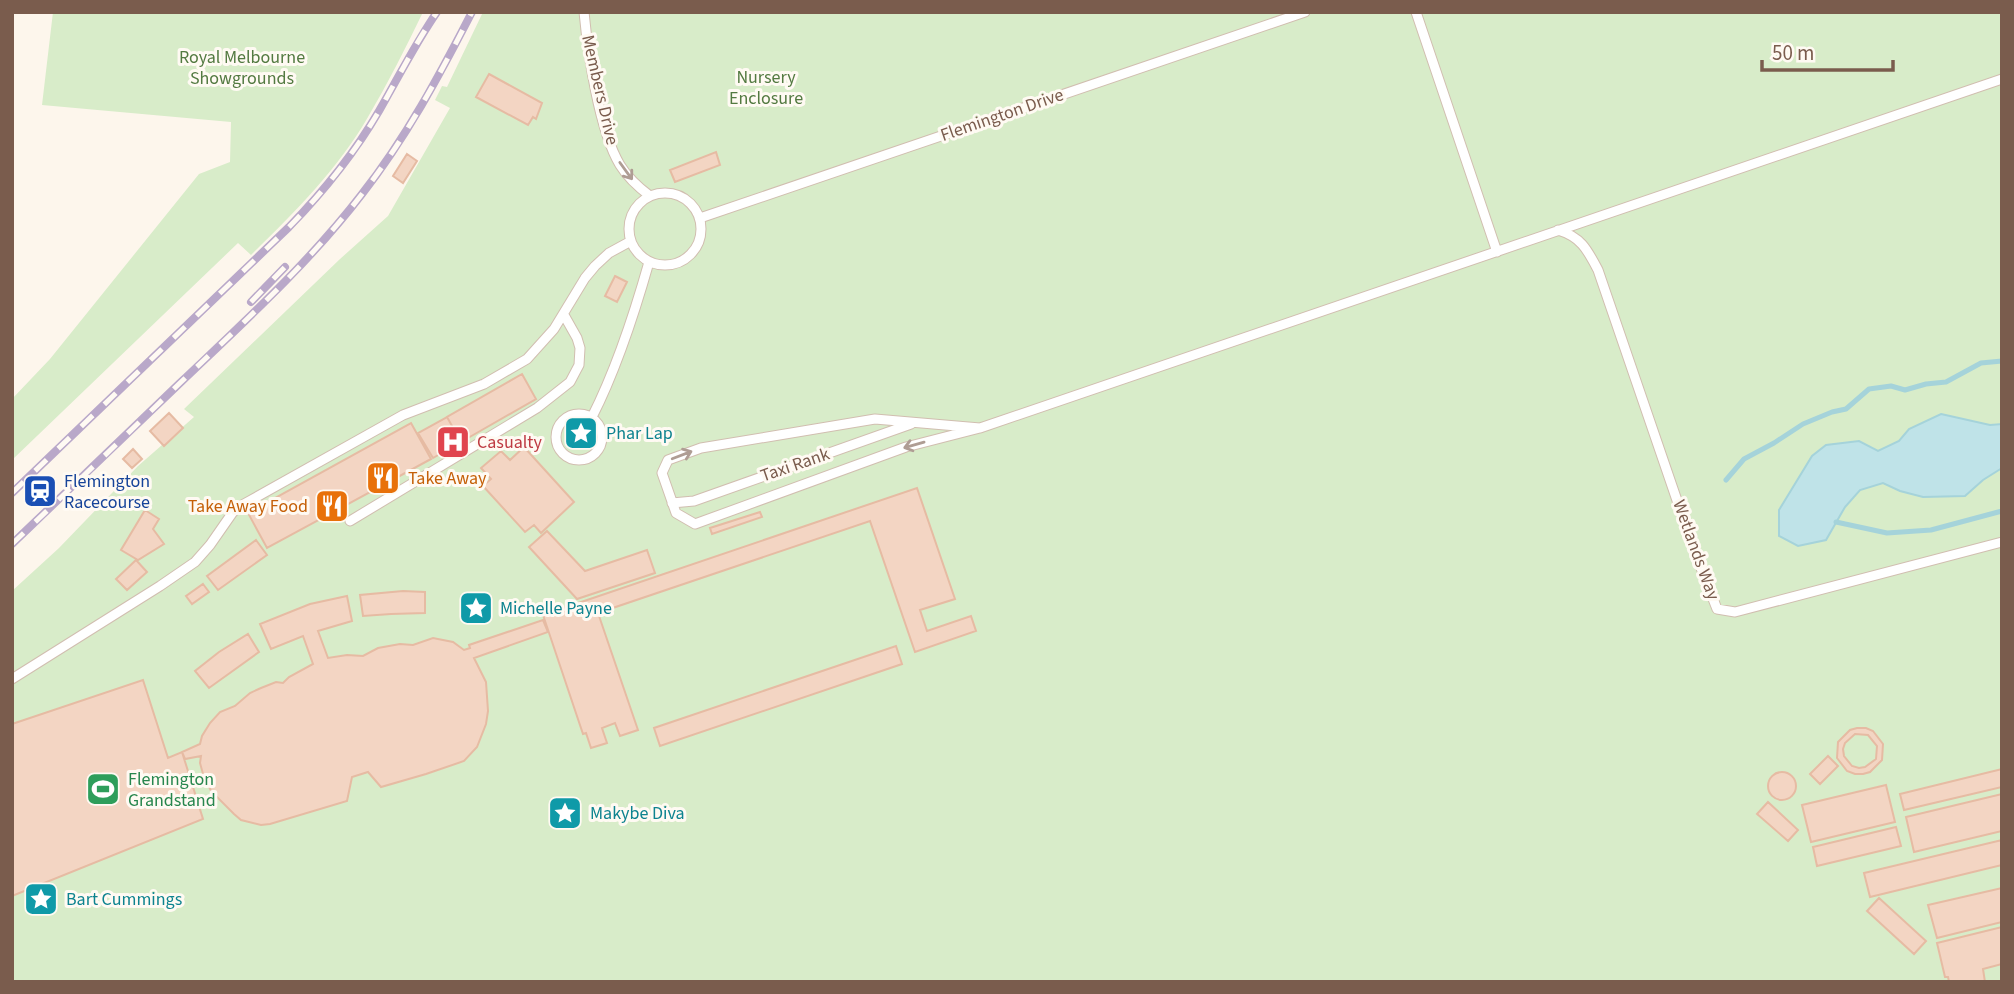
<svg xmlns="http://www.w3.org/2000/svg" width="2014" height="994" viewBox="0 0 2014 994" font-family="'Source Sans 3',sans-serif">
<rect width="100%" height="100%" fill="#fdf6ec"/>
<path fill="#d8ecc9" d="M53,12H423C406,47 388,83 368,117C338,169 294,213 251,255L238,243L12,460V399L50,359L199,174L230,162L231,122L42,105Z
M483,12H2002V982H12V591L59,548L138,466L194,417L184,409L340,259L388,216L450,108L435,100L442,86L447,87Z"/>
<path fill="#bfe3e8" stroke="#a5d3da" stroke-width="2" d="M1941,414L1990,425L2002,424V468L1983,480L1965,496L1923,497L1900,491L1883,483L1860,490L1845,507L1826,540L1798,546L1779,536V510L1812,456L1826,445L1859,441L1878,451L1899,441L1909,429Z"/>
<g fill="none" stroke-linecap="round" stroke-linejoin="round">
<path stroke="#a5d3da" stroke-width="5" d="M1726,480L1744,459L1774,443L1803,424L1832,412L1846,409L1869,389L1891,386L1905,390L1926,384L1946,382L1981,363L2002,361
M1836,522L1887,533L1931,530L2002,511"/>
</g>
<path fill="#f3d5c3" stroke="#e6bba3" stroke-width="2" fill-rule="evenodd" d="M489,74L542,103L536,119L533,117L528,125L476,97Z
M716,152L720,165L675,182L670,170Z
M407,154L417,161L403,183L393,176Z
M615,276L627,282L617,302L605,296Z
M522,374L536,399L461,442L447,417Z
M169,413L183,428L164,446L150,431Z
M447,417L461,442L433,458L418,433Z
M411,423L431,459L267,548L248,513Z
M524,447L574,502L541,533L534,525L525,532L483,486L491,479L481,468L501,451L510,460Z
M133,449L142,459L132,468L123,459Z
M917,488L955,599L920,610L927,631L971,616L976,631L915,652L870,521L598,613L638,730L620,736L615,723L602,728L607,743L591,748L586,733L583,734L543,615Z
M145,510L159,519L153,529L164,544L138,560L121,550Z
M760,512L762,517L712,534L710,528Z
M547,531L585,571L647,550L655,573L577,599L529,547Z
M256,540L267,555L218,590L207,576Z
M136,560L147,572L127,590L116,579Z
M203,584L209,592L192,604L186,596Z
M403,591L425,592V613L391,614L363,616L360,595Z
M347,596L352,621L318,631L328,658L347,655L363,656L378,648L400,644L413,645L433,638L453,642L464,650L470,648L469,645L543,620L548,632L474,658L486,682L488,711L486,724L477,747L464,761L426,774L381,787L368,772L352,777L347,801L270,824L261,825L241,820L234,814L211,791L203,774L200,763L201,756L185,759L182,752L200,744L202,736L210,723L220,712L235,706L250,693L261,688L276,682L283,683L289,677L313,664L303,636L271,649L260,624L310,604Z
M248,634L259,652L209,688L195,671L219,652Z
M896,646L902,664L660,746L654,728Z
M143,680L168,758L182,752L203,819L12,896V724Z
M1857,728H1866L1873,731L1883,744L1882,760L1870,772L1863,774H1855L1847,771L1837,758L1838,742L1850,730ZM1855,734L1868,735L1877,746L1876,759L1865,767L1859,768L1852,766L1844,756L1843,749L1845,743Z
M1828,756L1838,766L1820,784L1810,774Z
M2002,769V787L1904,810L1900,794Z
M1768 786a14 14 0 1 1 28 0a14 14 0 1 1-28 0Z
M1886,785L1895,822L1811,842L1802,805Z
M2002,794V831L1914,852L1906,817Z
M1768,802L1798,830L1788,841L1757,814Z
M1896,827L1901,846L1817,866L1813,847Z
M2002,840V865L1870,897L1864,873Z
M2002,888V922L1937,938L1928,905Z
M1879,898L1926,941L1914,954L1867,911Z
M2002,927V964L1983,969L1985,982H1949L1948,977H1945L1937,943Z"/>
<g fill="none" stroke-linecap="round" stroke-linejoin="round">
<g stroke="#d1beb0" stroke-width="11">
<path id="lane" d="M584,12C588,54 599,130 620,165C628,178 638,187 650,196
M1416,12L1497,252
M629 229a36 36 0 1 1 72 0a36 36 0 1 1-72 0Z
M700,218L1305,12
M1558,230C1581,237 1587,249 1598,270L1694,550L1717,609L1735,612L2002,542
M556 437a23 23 0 1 1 46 0a23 23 0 1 1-46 0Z
M592,417C617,368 634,315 649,262
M980,428L906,447L695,524L676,513L662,473L668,460L701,448L875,419L980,428L2002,79
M672,503L694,501L911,424
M350,521L537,408L570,382L579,365L580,348L577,338L564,315
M12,679L160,586L195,562L210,545L233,512L244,504L403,415L484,384L527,359L554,329L585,278L595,266L609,253L631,241"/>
</g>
<use href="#lane" stroke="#fff" stroke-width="9"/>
<g stroke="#b9a8c9" stroke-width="8">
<path id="rail" d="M251,302L285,267
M12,493L289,227C323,192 354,154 379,111C398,78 415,44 437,12
M12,544C69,490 125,436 181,382C244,322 309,263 362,194C406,138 439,76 472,12"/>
</g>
<use href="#rail" stroke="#fffaf3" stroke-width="5" stroke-dasharray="16" stroke-linecap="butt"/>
</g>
<defs><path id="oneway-shaft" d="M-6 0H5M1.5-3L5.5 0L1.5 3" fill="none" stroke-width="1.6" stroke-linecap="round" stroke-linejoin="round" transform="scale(1.75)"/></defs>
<g stroke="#af9d94">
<use href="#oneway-shaft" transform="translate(626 171) rotate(54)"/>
<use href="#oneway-shaft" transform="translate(914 445) rotate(164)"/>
<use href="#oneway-shaft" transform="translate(682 455) rotate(-21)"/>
</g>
<defs>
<g id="sight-square" transform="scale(1.75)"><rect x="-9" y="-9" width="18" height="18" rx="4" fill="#0f9aa8" stroke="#fffaf3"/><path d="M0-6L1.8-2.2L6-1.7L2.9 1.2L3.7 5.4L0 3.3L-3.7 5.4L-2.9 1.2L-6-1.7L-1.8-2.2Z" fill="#fff"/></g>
<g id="hospital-square" transform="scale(1.75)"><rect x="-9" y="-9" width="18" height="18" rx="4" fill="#e0444e" stroke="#fffaf3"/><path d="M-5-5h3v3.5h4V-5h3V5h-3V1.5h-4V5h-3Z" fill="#fff"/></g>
<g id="restaurant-square" transform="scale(1.75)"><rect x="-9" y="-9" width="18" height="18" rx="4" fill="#e8710a" stroke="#fffaf3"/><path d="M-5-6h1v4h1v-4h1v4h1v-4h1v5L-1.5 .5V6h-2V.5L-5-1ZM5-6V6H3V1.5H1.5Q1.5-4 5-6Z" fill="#fff"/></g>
<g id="station-square" transform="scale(1.75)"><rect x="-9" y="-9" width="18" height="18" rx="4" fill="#1a4fb4" stroke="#fffaf3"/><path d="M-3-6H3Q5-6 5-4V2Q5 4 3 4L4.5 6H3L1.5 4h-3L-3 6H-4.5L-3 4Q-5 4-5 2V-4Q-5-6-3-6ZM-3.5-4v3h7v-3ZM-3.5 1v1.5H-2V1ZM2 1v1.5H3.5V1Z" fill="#fff"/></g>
<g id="stadium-square" transform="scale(1.75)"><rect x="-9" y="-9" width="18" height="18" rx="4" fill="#2e9e5b" stroke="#fffaf3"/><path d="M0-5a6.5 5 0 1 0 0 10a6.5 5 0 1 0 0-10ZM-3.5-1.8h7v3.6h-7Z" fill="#fff"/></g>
</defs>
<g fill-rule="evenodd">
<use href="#sight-square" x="581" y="433"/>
<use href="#hospital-square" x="453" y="442"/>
<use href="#restaurant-square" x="383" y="478"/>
<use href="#station-square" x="40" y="491"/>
<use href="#restaurant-square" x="332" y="506"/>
<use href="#sight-square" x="476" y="608"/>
<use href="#stadium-square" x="103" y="789"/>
<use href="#sight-square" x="565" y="813"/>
<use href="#sight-square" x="41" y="899"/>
</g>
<g text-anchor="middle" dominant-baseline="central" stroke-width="6" stroke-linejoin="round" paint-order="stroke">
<g font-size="18" fill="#537a41" stroke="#fffaf3">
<text x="242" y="57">Royal Melbourne<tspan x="242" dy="21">Showgrounds</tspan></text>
<text x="766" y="77">Nursery<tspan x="766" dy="21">Enclosure</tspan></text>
</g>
<g font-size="18" fill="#7a5c4d" stroke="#fffaf3">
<text transform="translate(600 90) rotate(77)">Members Drive</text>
<text transform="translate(1002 115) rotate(-19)">Flemington Drive</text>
<text transform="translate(795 465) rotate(-19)">Taxi Rank</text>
<text transform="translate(1696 550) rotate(70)">Wetlands Way</text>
</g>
<g font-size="18" fill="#0d838f" stroke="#fffaf3" text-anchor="start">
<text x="606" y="433">Phar Lap</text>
<text x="500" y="608">Michelle Payne</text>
<text x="590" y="813">Makybe Diva</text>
<text x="66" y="899">Bart Cummings</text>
</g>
<g font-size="18" fill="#be3a42" stroke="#fffaf3" text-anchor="start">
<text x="477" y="442">Casualty</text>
</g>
<g font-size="18" fill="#c56008" stroke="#fffaf3" text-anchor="start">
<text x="408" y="478">Take Away</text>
<text x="308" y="506" text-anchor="end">Take Away Food</text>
</g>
<g font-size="18" fill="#164399" stroke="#fffaf3" text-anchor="start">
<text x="64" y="481">Flemington<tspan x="64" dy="21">Racecourse</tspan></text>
</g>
<g font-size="18" fill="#27864d" stroke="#fffaf3" text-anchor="start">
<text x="128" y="779">Flemington<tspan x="128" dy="21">Grandstand</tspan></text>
</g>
</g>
<rect width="2014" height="994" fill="none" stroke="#7a5c4d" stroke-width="28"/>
<path d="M1762 60v10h131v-10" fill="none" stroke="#7a5c4d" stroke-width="3.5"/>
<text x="1772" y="60" font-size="21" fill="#7a5c4d" stroke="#fffaf3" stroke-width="5" paint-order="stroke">50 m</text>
</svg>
